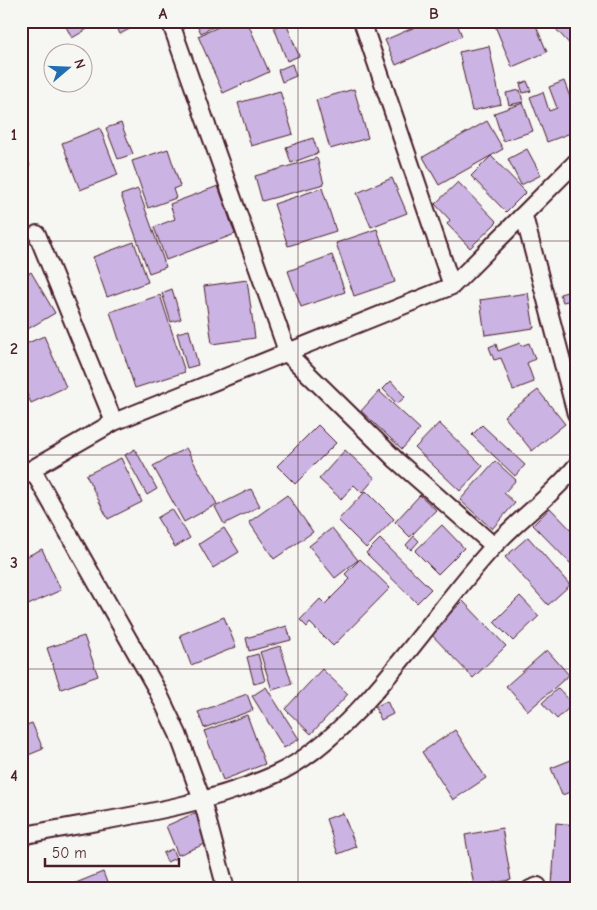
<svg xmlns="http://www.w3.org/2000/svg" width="597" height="910" viewBox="0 0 597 910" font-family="'Comic Neue',sans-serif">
<rect width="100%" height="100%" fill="#f6f6f2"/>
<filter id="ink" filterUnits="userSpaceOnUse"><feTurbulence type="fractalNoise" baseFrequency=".02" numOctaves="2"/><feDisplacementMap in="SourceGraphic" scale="10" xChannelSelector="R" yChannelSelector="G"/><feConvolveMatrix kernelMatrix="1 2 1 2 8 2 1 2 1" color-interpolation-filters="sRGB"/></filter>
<g filter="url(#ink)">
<path fill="#cbb4e3" stroke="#4a1f2b" d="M63,21H101L72,38Z
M114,21H145L120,34Z
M195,21H225L201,33Z
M232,21H247L269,72L223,93L198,36Z
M416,21H456L462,36L396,65L385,40L415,27L413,23Z
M493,21H534L547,52L512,67Z
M562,21H576L574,49L555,28Z
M286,23L299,56L287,61L274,27Z
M489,46L501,104L472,111L459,52Z
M292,64L296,76L282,82L278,70Z
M527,81L531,91L523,93L520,84Z
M564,81L576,113V131L547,142L530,97L543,92L549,111L557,108L549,87Z
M354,89L368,138L330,149L316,100Z
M520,90L523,102L509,105L506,93Z
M280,91L293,134L251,146L238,103Z
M523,103L533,131L503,141L494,113Z
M487,121L503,149L439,185L423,157Z
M121,123L133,154L118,159L106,128Z
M100,128L118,175L80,190L62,143Z
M313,138L318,153L291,163L286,147Z
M168,149L180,186L173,189L176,198L148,208L132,161Z
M527,149L541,175L521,185L508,159Z
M21,151L30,165L21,170Z
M491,156L526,192L506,212L471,176Z
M317,158L324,184L262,201L255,176Z
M392,178L407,213L371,227L357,193Z
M458,182L497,222L470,248L447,224L450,220L435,204Z
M218,186L235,234L166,260L154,227L175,219L170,204Z
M322,188L336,231L288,246L274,204Z
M138,189L166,267L149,273L121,195Z
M377,229L395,282L354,296L336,243Z
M134,242L148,282L107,297L93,257Z
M332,255L345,292L301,307L288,271Z
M31,272L55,313L21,333V278Z
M247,280L255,338L212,344L204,286Z
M172,289L181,319L171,322L162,293Z
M571,291L573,300L563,302L560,294Z
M528,293L534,328L485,335L480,300Z
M160,295L185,372L135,388L110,312Z
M189,330L198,365L187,368L177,333Z
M44,336L66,387L31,403L21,381V346Z
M520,343L521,346L529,343L535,359L527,363L534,382L513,390L501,358L494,360L489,347L496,344L498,351Z
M391,381L405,397L397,404L383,389Z
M538,390L565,424L532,451L504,416Z
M379,391L420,429L402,449L361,411Z
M439,423L483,466L460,491L415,448Z
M318,425L336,443L295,484L277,466Z
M482,425L525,465L515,476L472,435Z
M186,448L217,504L184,522L153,466Z
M135,449L157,489L147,495L125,455Z
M345,450L375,478L362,493L354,485L341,499L319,479Z
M121,458L142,502L108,519L86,475Z
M495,461L516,480L504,493L515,503L492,529L460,500Z
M251,489L260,506L224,524L215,507Z
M366,491L394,519L366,548L338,520Z
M287,495L313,532L274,559L249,522Z
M420,495L436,510L410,537L395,522Z
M550,508L576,535V569L533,525Z
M172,509L190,538L175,547L157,518Z
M442,525L464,548L438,574L415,551Z
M224,528L239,552L213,568L199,544Z
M332,528L358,560L335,578L309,546Z
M414,536L419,541L411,550L406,545Z
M528,537L570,585L548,605L505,557Z
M380,539L431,589L417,603L366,553Z
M42,549L61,590L26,606L21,595V559Z
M360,559L390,588L333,646L310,623L307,627L300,620L320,599L325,604L350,579L345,574Z
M520,596L539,616L513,641L494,622Z
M463,601L506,646L473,678L430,633Z
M224,617L236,647L191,665L180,635Z
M287,626L291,640L249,651L246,638Z
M84,636L98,676L61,689L47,648Z
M280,646L292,684L272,690L260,652Z
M547,650L569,675L528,711L506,686Z
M258,654L265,681L254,684L247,657Z
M322,669L348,694L311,734L285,709Z
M266,687L299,739L284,748L252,696Z
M558,688L573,704L557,719L542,703Z
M247,694L253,710L204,728L198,712Z
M387,701L393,714L381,720L375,707Z
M247,715L265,764L223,780L204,731Z
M32,723L43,749L21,758V727Z
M455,730L486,778L453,800L422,752Z
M576,758V790L562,795L551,768Z
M197,812L210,842L178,855L166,826Z
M343,813L356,847L338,854L326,819Z
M556,823L576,825V888L552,886Z
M502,828L511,880L474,886L465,835Z
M172,849L176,858L167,862L163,853Z
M103,872L109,888L61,889Z"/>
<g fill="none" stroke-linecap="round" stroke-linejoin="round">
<g stroke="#4a1f2b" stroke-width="20">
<path id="street" d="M170,21L288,354L396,460L494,546
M362,21L452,286
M524,216L576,414
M37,234L114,422
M32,469L156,688L178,734L202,800L226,889
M21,477L32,469L114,422L452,286L576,162
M21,836C105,819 195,810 274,775C359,737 431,613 495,545C520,518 553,495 576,466
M530,889L538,886"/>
</g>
<use href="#street" stroke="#f6f6f2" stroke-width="16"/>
</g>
</g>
<path fill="none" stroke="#4a1f2b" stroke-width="1" stroke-opacity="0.55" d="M298,21V889M21,241H576M21,455H576M21,669H576"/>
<rect width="597" height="910" fill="none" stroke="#f6f6f2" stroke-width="55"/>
<g transform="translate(68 68) rotate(71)"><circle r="24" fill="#f6f6f2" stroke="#b1a0a2"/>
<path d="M0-4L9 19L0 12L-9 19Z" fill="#1f6fb2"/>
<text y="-8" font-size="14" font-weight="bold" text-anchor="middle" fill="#4a1f2b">N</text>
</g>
<path d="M45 858v8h134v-8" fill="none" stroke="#4a1f2b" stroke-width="2.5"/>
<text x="52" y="858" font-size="15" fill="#4a1f2b" stroke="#f6f6f2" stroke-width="4" paint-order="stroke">50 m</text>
<rect x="28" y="28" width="542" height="854" fill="none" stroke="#4a1f2b" stroke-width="2"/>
<g font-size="16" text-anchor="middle" font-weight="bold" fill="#4a1f2b">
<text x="163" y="19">A</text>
<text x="434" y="19">B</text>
<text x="14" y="140">1</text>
<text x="14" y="354">2</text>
<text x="14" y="568">3</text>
<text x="14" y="781">4</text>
</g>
</svg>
